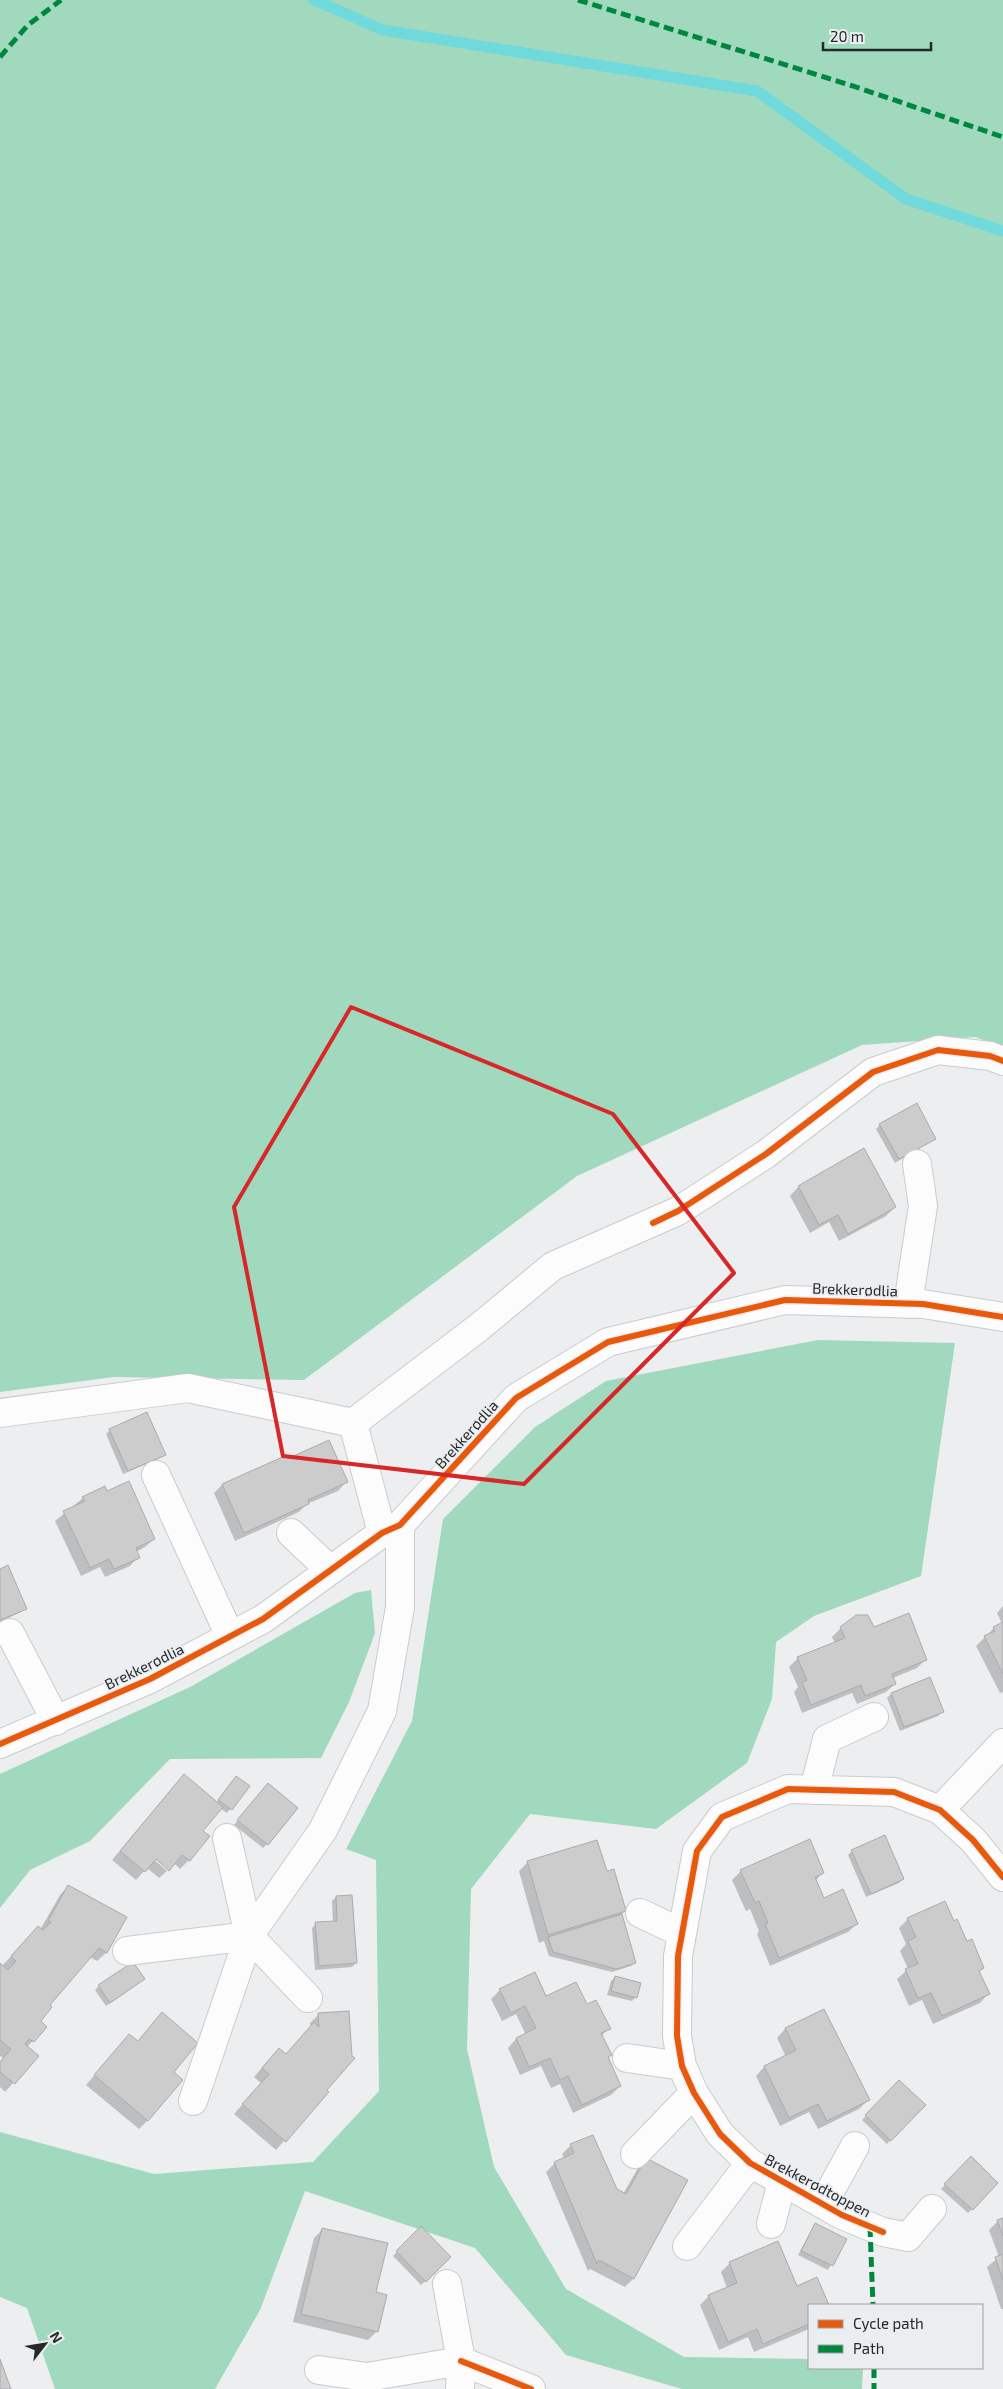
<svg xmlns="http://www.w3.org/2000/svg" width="1003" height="2389" viewBox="0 0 1003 2389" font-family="'Exo 2',sans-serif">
<rect width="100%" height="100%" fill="#eceef0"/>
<path fill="#a0d9be" d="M0,0H1003V1047L975,1037L862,1045L577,1176L304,1380L114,1377L0,1392Z
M818,1340L955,1343L921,1576L814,1616L776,1642L772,1699L747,1763L656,1829L530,1814L471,1889L467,2049L494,2167L566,2289L684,2357L809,2359V2368H863L862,2389H682L566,2355L475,2248L305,2191L260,2310L215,2389H55L27,2308L0,2297V2132L154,2174L313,2162L379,2091L376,1860L346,1849L412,1721L443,1519L535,1427L606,1381Z
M371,1590L375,1633L349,1702L321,1758L170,1759L90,1841L30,1870L0,1908V1774L190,1687L355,1593Z"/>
<path fill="#0003" d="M880,1125L935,1139L895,1163L876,1129Z
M863,1150L895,1207L886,1216L839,1241L829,1222L810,1233L790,1196L798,1187Z
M110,1430L164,1454L160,1458L123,1474L106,1434Z
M289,1459L346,1482L338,1491L307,1504L299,1512L235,1541L214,1493L222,1485Z
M106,1493L154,1539L145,1547L136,1552L138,1557L130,1566L105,1577L100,1567L81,1576L55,1521L83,1498Z
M0,1570L25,1608L21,1612L0,1622Z
M1003,1606V1692L1000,1693L976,1646L994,1628L1002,1624L997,1613Z
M841,1628H873L926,1659L917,1668L893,1678L895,1684L886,1692L857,1704L852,1693L802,1713L794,1692L798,1687L789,1667L798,1658L835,1643L832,1637Z
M929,1679L942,1711L938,1716L900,1731L887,1698L891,1694Z
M232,1781L248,1786L227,1813L220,1808L201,1831L189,1860L180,1869L174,1863L152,1854L150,1856L167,1871L159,1878L147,1868L136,1880L112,1860L175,1785L216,1803Z
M264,1789L267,1844L263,1848L234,1825Z
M852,1851L903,1879L899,1883L866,1897L848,1855Z
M528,1862L606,1873L625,1911L621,1915L635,1962L631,1966L612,1972L549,1956L544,1941L539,1943L519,1871Z
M741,1871L823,1873L815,1881L823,1900L857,1924L848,1932L770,1966L757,1934L759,1931L750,1909L746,1911L732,1880Z
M68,1886L126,1918L106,1953L97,1961L90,1957L48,2005L39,2021L46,2027L27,2047L37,2056L5,2092L0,2087V2062L3,2058L0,2056V1965L2,1966L38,1927L40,1930L60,1895Z
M336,1897L356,1963L352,1967L315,1970L312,1928L316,1924L333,1922L332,1901Z
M908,1919L953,1922L983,1968L979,1972L988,1994L980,2003L933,2024L922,2000L909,2006L897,1979L908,1969L900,1951L906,1944L899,1928Z
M615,1977L636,1997L632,2001L607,1995L611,1981Z
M139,1983L106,2006L95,1990L99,1986Z
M500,1990L586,2006L609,2028L601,2036L610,2055L607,2059L620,2086L611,2095L573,2113L560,2084L551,2088L541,2066L520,2075L508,2048L516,2039L526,2035L516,2014L502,2021L491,1999Z
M824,2010L868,2100L859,2109L818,2129L809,2112L780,2126L756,2076L764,2067L786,2057L777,2038L785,2029Z
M319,2014L351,2056L326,2090L328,2092L276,2150L234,2114L261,2083L254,2077L270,2058L285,2056L311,2028L310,2023Z
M129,2035L172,2072L148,2120L139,2129L86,2085Z
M899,2081L924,2105L887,2144L862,2120Z
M571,2145L616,2190L623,2194L638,2168L646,2159L686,2181L633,2279L625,2287L590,2269L588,2271L546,2172L555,2163L565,2159L562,2154Z
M971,2158L997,2184L968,2213L941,2189Z
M1003,2219V2309H1001L987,2267L999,2257L989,2230L998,2221Z
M815,2224L845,2239L828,2270L798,2255Z
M421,2228L450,2257L421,2285L393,2256Z
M323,2229L375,2293L377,2331L368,2340L293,2322L314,2238Z
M777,2243L796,2287L817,2278L828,2305H809V2329L754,2352L748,2337L719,2350L700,2305L709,2296L727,2288L721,2272L729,2264Z"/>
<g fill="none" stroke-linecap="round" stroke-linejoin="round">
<path stroke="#6fd9dc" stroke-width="11" d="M314,0L383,30L757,91L906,199L1003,231"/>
</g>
<path fill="#cccccd" stroke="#ababac" d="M917,1103L936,1139L899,1159L879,1124Z
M864,1148L896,1207L848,1234L838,1215L819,1225L798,1186Z
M147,1412L166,1455L128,1471L109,1429Z
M329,1440L348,1482L308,1500L309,1504L244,1533L222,1484L287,1455L289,1458Z
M129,1481L155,1539L136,1548L140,1558L114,1569L109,1559L90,1568L63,1511L85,1501L82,1497L105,1486L107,1491Z
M8,1565L27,1609L0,1620V1569Z
M909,1613L927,1660L892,1674L896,1684L865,1696L861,1685L811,1705L802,1682L807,1680L797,1657L845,1638L840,1627L856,1615H868L874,1627Z
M1003,1622V1674L984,1636L995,1631L993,1627Z
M930,1677L944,1712L904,1727L891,1693Z
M184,1774L223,1807L203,1831L210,1836L190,1861L182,1855L169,1871L156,1859L145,1872L120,1851Z
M236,1776L250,1786L232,1810L218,1800Z
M268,1783L298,1808L268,1845L237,1820Z
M885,1835L904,1879L871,1894L851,1850Z
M810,1839L824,1873L815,1877L824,1898L843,1889L858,1924L779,1958L765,1924L768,1923L759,1901L755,1903L740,1870Z
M597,1840L607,1871L614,1869L626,1911L548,1935L527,1861Z
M68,1885L127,1917L107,1953L99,1948L50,2005L52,2007L41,2021L47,2027L34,2042L29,2039L25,2044L39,2056L15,2084L0,2072V2062L11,2049L0,2040V1963L8,1970L16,1961L11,1956L38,1926L43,1930L51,1922L48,1921Z
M352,1895L357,1963L319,1966L315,1922L337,1921L336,1896Z
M945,1901L954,1921L957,1919L967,1941L972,1939L984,1968L979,1971L990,1994L942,2016L931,1993L918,1998L905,1969L918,1964L908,1941L916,1937L907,1918Z
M622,1914L636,1963L616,1969L553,1952L548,1937Z
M133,1962L145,1979L110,2003L98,1985Z
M535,1972L546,1996L576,1982L587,2004L596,2000L611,2029L601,2033L612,2055L608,2057L621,2086L582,2105L568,2076L560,2080L550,2058L529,2067L516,2038L536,2028L525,2006L511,2013L499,1989Z
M615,1976L641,1983L637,1998L611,1991Z
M824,2009L870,2100L827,2121L818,2104L789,2118L764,2066L796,2050L785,2028Z
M349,2011L352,2056L355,2058L327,2090L329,2092L286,2142L242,2104L269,2074L262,2068L279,2048L286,2054L314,2022L319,2027L318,2013Z
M162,2012L198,2043L174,2072L183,2080L148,2121L94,2075L129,2034L138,2041Z
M899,2080L926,2105L891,2141L865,2115Z
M593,2135L617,2189L626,2194L646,2158L688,2180L634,2279L599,2260L597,2264L554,2162L574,2153L570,2144Z
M971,2156L998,2183L973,2210L944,2184Z
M1003,2218V2236L997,2220Z
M815,2223L847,2239L833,2266L801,2251Z
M421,2226L451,2257L426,2282L396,2251Z
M322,2228L388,2243L376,2292L387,2295L378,2332L301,2314Z
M778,2241L797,2286L817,2277L829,2305H809V2324L763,2344L757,2329L728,2342L708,2295L737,2283L729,2262Z
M1003,2254V2280L995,2257Z
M0,2359L11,2389H0Z"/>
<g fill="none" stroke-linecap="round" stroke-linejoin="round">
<g stroke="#cacbcc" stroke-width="30">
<path id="minor" d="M908,1304L923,1206L917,1164
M0,1413L188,1388L353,1423L382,1533
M353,1423L478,1328L553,1266L678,1211L766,1154L873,1072L938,1050L990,1056L1003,1061
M156,1475L230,1636
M291,1533L330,1570
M10,1633L56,1721
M0,1744L150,1679L263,1619L382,1533L400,1525L516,1398L608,1342L785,1300L923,1304L1003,1317
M814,1790L827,1739L874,1717
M940,1810L1003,1743
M227,1838L249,1936L308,1998
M640,1913L682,1933
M127,1951L249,1936
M627,2058L682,2066
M193,2101L249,1936L323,1830L382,1711L400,1607V1525
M635,2154L694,2093
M823,2204L855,2146
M932,2209L908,2237L883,2232L842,2215L750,2163L720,2134L694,2093L682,2066L677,2036L678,1956L697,1851L722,1817L788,1789L894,1792L940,1810L973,1840L1003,1877
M771,2224L782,2182
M687,2246L750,2163
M447,2284L461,2361L460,2389
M461,2361L531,2389
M319,2370L367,2377L461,2361"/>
</g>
<use href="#minor" stroke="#fcfcfd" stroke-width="28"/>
<path stroke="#00873e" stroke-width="5" stroke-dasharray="10 5" stroke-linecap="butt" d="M578,0L853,86L1003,137
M0,57L28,25L61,0
M870,2227L873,2305
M874,2368V2389"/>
<g stroke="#ebeef1" stroke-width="9">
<path id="cycleway" d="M653,1223L678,1211L766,1154L873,1072L938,1050L990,1056L1003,1061
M0,1744L150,1679L263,1619L382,1533L400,1525L516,1398L608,1342L785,1300L923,1304L1003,1317
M883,2232L842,2215L750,2163L720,2134L694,2093L682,2066L677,2036L678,1956L697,1851L722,1817L788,1789L894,1792L940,1810L973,1840L1003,1877
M461,2361L531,2389"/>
</g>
<use href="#cycleway" stroke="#e8590c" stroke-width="6"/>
</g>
<path fill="none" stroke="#d62828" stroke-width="4" stroke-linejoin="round" d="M351,1007L613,1114L734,1273L524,1484L283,1456L234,1207Z"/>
<g text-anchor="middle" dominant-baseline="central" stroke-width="4" stroke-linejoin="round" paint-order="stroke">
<g font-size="15" fill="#272829" stroke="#ebeef1">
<text transform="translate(855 1289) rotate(2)">Brekkerødlia</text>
<text transform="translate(466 1434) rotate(-48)">Brekkerødlia</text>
<text transform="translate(144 1666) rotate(-26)">Brekkerødlia</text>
<text transform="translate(818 2185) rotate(28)">Brekkerødtoppen</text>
</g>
</g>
<rect x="808" y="2304" width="175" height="65" fill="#ebeef1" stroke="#9d9fa1"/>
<rect x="818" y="2320" width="25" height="8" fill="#e8590c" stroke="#9d9fa1"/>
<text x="853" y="2329" font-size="15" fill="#272829">Cycle path</text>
<rect x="818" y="2345" width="25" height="8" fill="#00873e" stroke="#9d9fa1"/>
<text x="853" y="2354" font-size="15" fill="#272829">Path</text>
<g transform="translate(45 2344) rotate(59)" stroke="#ebeef1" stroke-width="4" paint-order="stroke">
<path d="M0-4L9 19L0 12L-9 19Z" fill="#272829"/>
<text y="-8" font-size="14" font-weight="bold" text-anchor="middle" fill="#272829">N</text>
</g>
<path d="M823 42v8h108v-8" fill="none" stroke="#272829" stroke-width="2.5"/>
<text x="830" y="42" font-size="15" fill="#272829" stroke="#ebeef1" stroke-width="4" paint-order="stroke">20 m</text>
</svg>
